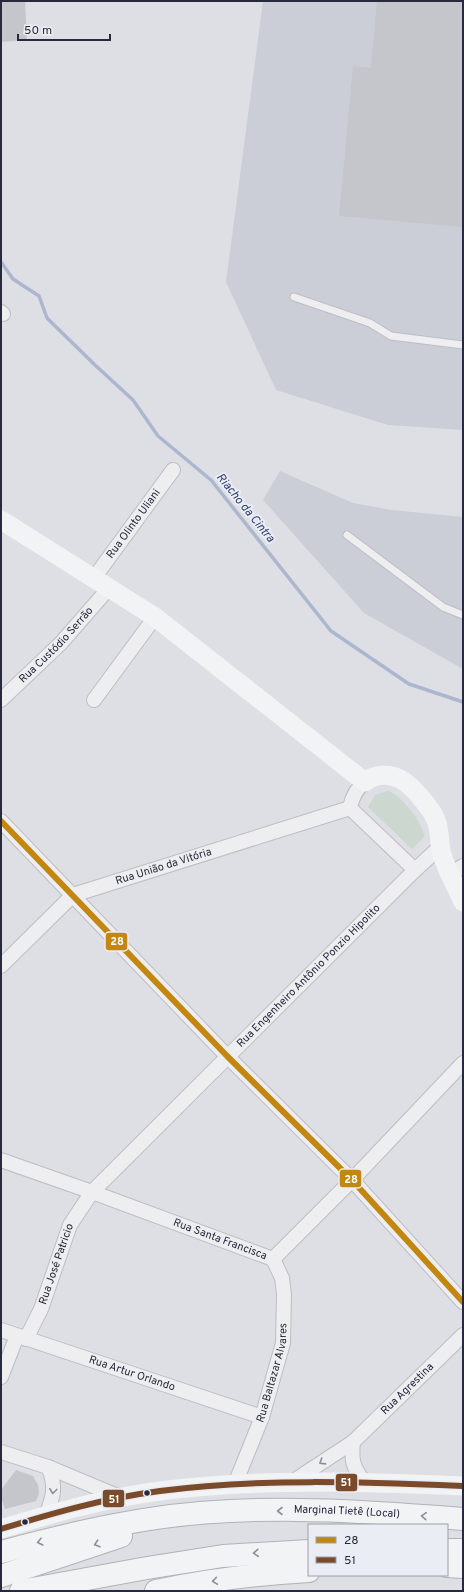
<svg xmlns="http://www.w3.org/2000/svg" width="464" height="1592" viewBox="0 0 464 1592" font-family="Overpass,sans-serif">
<rect width="100%" height="100%" fill="#dedfe4"/>
<path fill="#ccced7" d="M263,1H463V430L388,425L276,390L226,282Z
M280,471L353,503L392,510L463,517V669L364,613L263,500Z"/>
<path fill="#ccd7cf" d="M388,791C401,795 424,824 424,837L412,849L368,807L375,795Z"/>
<g fill="none" stroke-linecap="round" stroke-linejoin="round">
<path stroke="#adb6cf" stroke-width="3.5" d="M1,262L13,279L39,296L47,318L95,365L133,400L158,436L211,480L331,631L409,684L463,702"/>
</g>
<path fill="#c4c6cb" d="M1,1H25L27,40L1,42Z
M377,1H463V227L339,216L353,66L371,68Z
M16,1470L33,1476L38,1485L39,1494L36,1501L5,1509L1,1497V1490Z"/>
<g fill="none" stroke-linecap="round" stroke-linejoin="round">
<g stroke="#bdbdc2" stroke-width="9">
<path id="lane" d="M294,297L370,323L391,336L463,345
M347,535L443,607L463,615"/>
</g>
<g stroke="#bdbdc2" stroke-width="16">
<g id="street">
<path d="M1,312L3,314"/>
<path id="s1" d="M94,578L173,470"/>
<path id="s2" d="M1,700L61,643L109,588"/>
<path d="M94,700L155,617"/>
<path d="M365,782C357,788 352,797 350,808L415,870"/>
<path d="M1,821L227,1056L352,1180L463,1302"/>
<path d="M451,874L463,866"/>
<path id="s3" d="M1,966L73,895L350,808"/>
<path id="s4" d="M1,1160L92,1192L273,1259"/>
<path d="M273,1259L352,1180L463,1063"/>
<path id="s5" d="M1,1330L262,1417"/>
<path id="s6" d="M26,1339L41,1309L70,1225L92,1192L415,870L441,846"/>
<path d="M1,1377L17,1336"/>
<path d="M353,1442C351,1461 353,1467 364,1482"/>
<path d="M1,1452L48,1467L122,1498"/>
<path id="s7" d="M292,1482L353,1442L463,1335"/>
<path id="s8" d="M235,1484L262,1417L283,1343L284,1294L282,1278L273,1259"/>
<path d="M46,1516C53,1497 57,1486 48,1467"/>
</g>
</g>
<g stroke="#b1b2b8" stroke-width="24">
<g id="highway">
<path d="M447,1550H463"/>
<path id="s9" d="M1,1552C76,1532 152,1514 230,1511C307,1507 386,1513 463,1519"/>
<path d="M447,1566L463,1567"/>
<path d="M1,1576L121,1536"/>
<path d="M21,1591L147,1568L223,1556L309,1551"/>
<path d="M156,1591C207,1580 258,1574 309,1571"/>
</g>
</g>
<use href="#lane" stroke="#eeeef1" stroke-width="7"/>
<use href="#street" stroke="#eeeef1" stroke-width="14"/>
<path stroke="#f2f3f5" stroke-width="19" d="M1,520L155,617L365,782C374,774 390,773 400,779C412,785 431,808 436,820C440,830 439,840 441,851C445,868 456,885 463,902
M1,1529C53,1513 106,1498 160,1491C261,1478 362,1482 463,1486"/>
<use href="#highway" stroke="#f2f3f5" stroke-width="22"/>
<g stroke="#ebedf4" stroke-width="9">
<path id="bus-1" d="M1,821L227,1056L352,1180L463,1302"/>
</g>
<g stroke="#ebedf4" stroke-width="9">
<path id="bus-2" d="M1,1529C53,1513 106,1498 160,1491C261,1478 362,1482 463,1486"/>
</g>
<use href="#bus-1" stroke="#c3870f" stroke-width="6"/>
<use href="#bus-2" stroke="#7a4b2a" stroke-width="6"/>
</g>
<defs><path id="oneway-chevron" d="M-2-3.5L2.5 0L-2 3.5" fill="none" stroke-width="1.6" stroke-linecap="round" stroke-linejoin="round"/></defs>
<g stroke="#8a8c96">
<use href="#oneway-chevron" transform="translate(322 1462) rotate(148)"/>
<use href="#oneway-chevron" transform="translate(53 1491) rotate(97)"/>
</g>
<g stroke="#8c8e98">
<use href="#oneway-chevron" transform="translate(280 1511) rotate(-180)"/>
<use href="#oneway-chevron" transform="translate(424 1516) rotate(-176)"/>
<use href="#oneway-chevron" transform="translate(40 1542) rotate(166)"/>
<use href="#oneway-chevron" transform="translate(97 1544) rotate(162)"/>
<use href="#oneway-chevron" transform="translate(256 1553) rotate(176)"/>
<use href="#oneway-chevron" transform="translate(215 1581) rotate(172)"/>
</g>
<g fill="#262a3c" stroke="#ebedf4" stroke-width="1.5">
<circle cx="147" cy="1493" r="3.5"/>
<circle cx="25" cy="1522" r="3.5"/>
</g>
<g text-anchor="middle" dominant-baseline="central" stroke-width="4" stroke-linejoin="round" paint-order="stroke">
<g font-size="11" fill="#262a3c" stroke="#ebedf4">
<text stroke="none"><textPath href="#s1" startOffset="67">Rua Olinto Uliani</textPath></text>
<text stroke="none"><textPath href="#s2" startOffset="78">Rua Custódio Serrão</textPath></text>
<text stroke="none"><textPath href="#s3" startOffset="196">Rua União da Vitória</textPath></text>
<text stroke="none"><textPath href="#s6" startOffset="468">Rua Engenheiro Antônio Ponzio Hipolito</textPath></text>
<text stroke="none"><textPath href="#s4" startOffset="233">Rua Santa Francisca</textPath></text>
<text stroke="none"><textPath href="#s6" startOffset="81">Rua José Patricio</textPath></text>
<text stroke="none"><textPath href="#s8" startOffset="118">Rua Baltazar Alvares</textPath></text>
<text stroke="none"><textPath href="#s5" startOffset="138">Rua Artur Orlando</textPath></text>
<text stroke="none"><textPath href="#s7" startOffset="149">Rua Agrestina</textPath></text>
<text stroke="none"><textPath href="#s9" startOffset="350">Marginal Tietê (Local)</textPath></text>
</g>
<g font-size="12" font-style="italic" fill="#32406e" stroke="#ebedf4">
<text transform="translate(245 508) rotate(51)">Riacho da Cintra</text>
</g>
</g>
<g stroke="#ebedf4" stroke-width="1.5">
<rect x="105" y="932" width="23" height="19" rx="4" fill="#c3870f"/>
<rect x="339" y="1169" width="23" height="19" rx="4" fill="#c3870f"/>
<rect x="335" y="1473" width="23" height="19" rx="4" fill="#7a4b2a"/>
<rect x="102" y="1489" width="23" height="19" rx="4" fill="#7a4b2a"/>
</g>
<g font-size="11" text-anchor="middle" font-weight="bold" fill="#fff">
<text x="117" y="945">28</text>
<text x="351" y="1183">28</text>
<text x="346" y="1486">51</text>
<text x="114" y="1503">51</text>
</g>
<rect width="464" height="1592" fill="none" stroke="#262a3c" stroke-width="4"/>
<rect x="308" y="1524" width="140" height="52" fill="#ebedf4" stroke="#9c9faa"/>
<rect x="316" y="1537" width="20" height="6" fill="#c3870f" stroke="#9c9faa"/>
<text x="344" y="1544" font-size="12" fill="#262a3c">28</text>
<rect x="316" y="1557" width="20" height="6" fill="#7a4b2a" stroke="#9c9faa"/>
<text x="344" y="1564" font-size="12" fill="#262a3c">51</text>
<path d="M18 34v6h92v-6" fill="none" stroke="#262a3c" stroke-width="2"/>
<text x="24" y="34" font-size="12" fill="#262a3c" stroke="#ebedf4" stroke-width="3" paint-order="stroke">50 m</text>
</svg>
